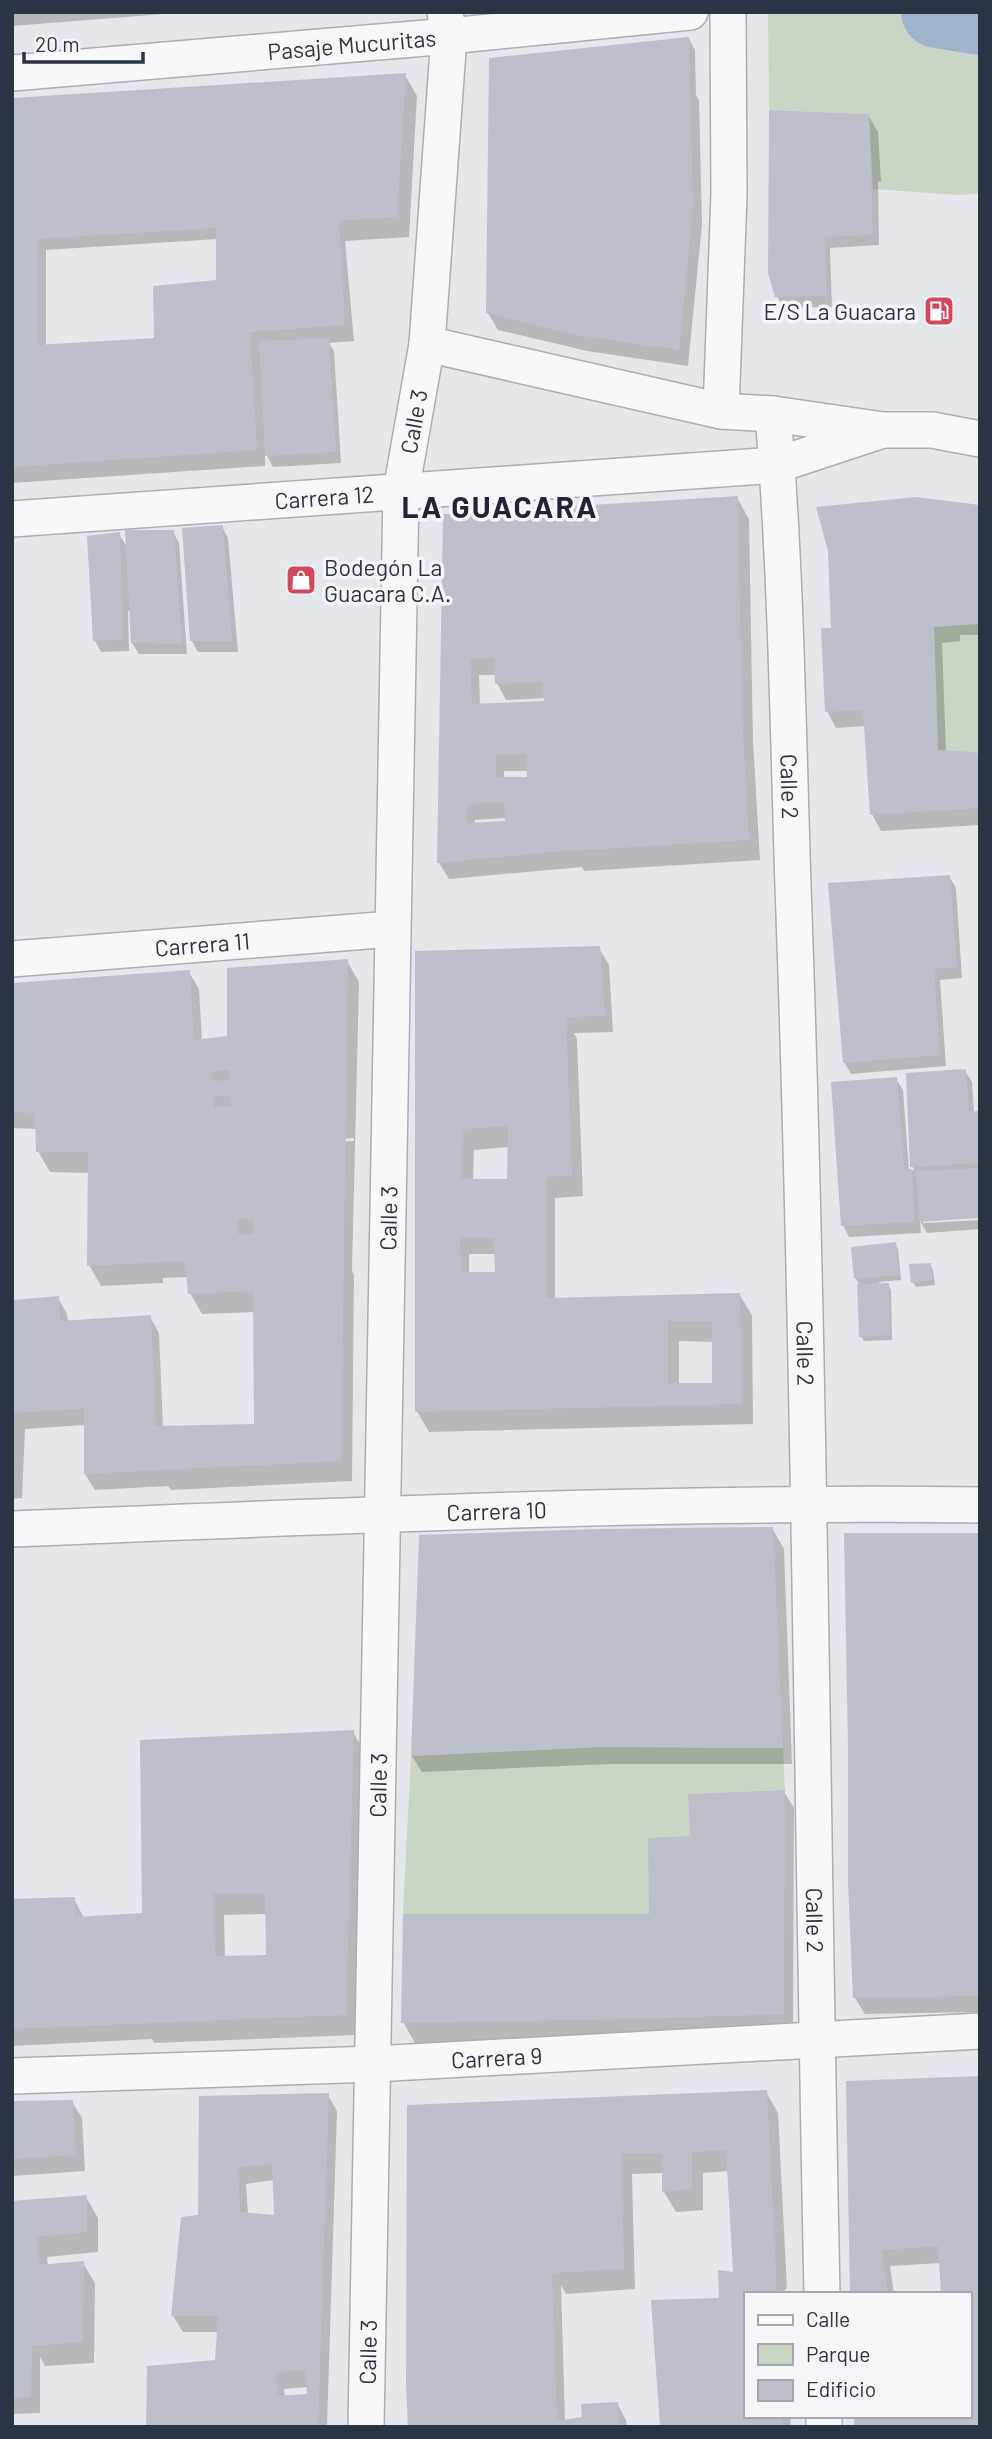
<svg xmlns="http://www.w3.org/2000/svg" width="992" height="2439" viewBox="0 0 992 2439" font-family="Barlow,sans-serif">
<rect width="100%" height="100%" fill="#e4e7ec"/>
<path fill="#c9d6c5" d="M768,12H980V193L958,195L873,189L869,114L769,110Z
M952,624H980V765L977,752L938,750L934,627Z
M600,1747L783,1748L785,1790L688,1794L690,1836L649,1914H403L411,1756Z"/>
<path fill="#0003" fill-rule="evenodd" d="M12,12H190L12,26Z
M689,39L695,50L696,95L699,100L702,225L688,366L587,351L498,330L488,313Z
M405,75L417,96L409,237L345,241L354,341L329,343L334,351L341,463L273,467L265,452V466L12,483V100ZM218,239V281L156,340L46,347V250Z
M868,115L878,132L881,181L878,182L879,245L830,248L832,307L783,308L777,296Z
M737,498L749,519L753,741L760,860L584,871L582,867L449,879L439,863L445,516ZM479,675H496L497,683L506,700L545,698V702L480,705ZM504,771H528V778L504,779ZM506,818L507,823L475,825V820Z
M980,506V635H960V641L942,643L946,752L976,753L980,760V825L881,831L872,814L865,726L836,728L827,711L833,630Z
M222,527L228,538L238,652H198L192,641Z
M173,532L179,543L187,654H139L132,643L131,611H128L129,651L101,652L95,641L119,534L128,549Z
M949,876L956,888L962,978L940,980L946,1066L851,1074L844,1062Z
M599,948L609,965L613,1032L574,1033L577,1039L583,1196L555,1198V1299L739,1294L752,1315L753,1424L429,1432L417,1411V952ZM509,1147V1180H473L474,1150ZM469,1254H496L497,1274H469ZM679,1341L714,1342V1385H679Z
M347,961L359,982L352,1271L354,1275L352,1481L171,1490L168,1486L95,1490L85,1474V1425L25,1429L22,1498L12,1499V1302L58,1298L67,1314L68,1322L150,1317L159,1333L163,1427L255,1426V1312L202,1314L190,1293L188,1277L163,1278V1283L101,1286L89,1265L90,1173L50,1172L38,1151V1129L12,1128V984L189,972L199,989L202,1041L229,1038ZM354,1138V1141L209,1152V1148Z
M965,1071L972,1082L974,1113H977L980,1118V1216L923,1220V1223L980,1220V1229L927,1233L920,1221L921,1233L849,1237L843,1225L896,1079L903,1090L909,1171L914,1170L912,1166Z
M895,1244L898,1249L901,1280L879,1282L880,1285H888L891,1290L892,1340L864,1341L861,1336L860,1286L856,1279L853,1248Z
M930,1265L933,1270L935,1285L916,1287L913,1282Z
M772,1528L784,1549L792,1764H610L422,1772L412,1756Z
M980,1535V2012L865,2014L855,1998Z
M353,1732L365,1753L357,2035L154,2043L152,2039L12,2046V1901L74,1899L84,1918L144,1920ZM267,1914L268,1956L225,1957L224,1915Z
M784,1792L794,1808L793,2030L646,2040L415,2043L403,2022L651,1915L692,1838Z
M980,2077L969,2416V2294L941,2263L890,2266L894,2294H851Z
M766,2092L778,2113L787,2289H785V2294H745V2416H790L791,2427H662L735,2274L729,2171L703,2173V2210L676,2212L664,2192V2173L632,2174L635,2289L566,2294L561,2285L565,2421L584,2419L617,2403L626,2420L627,2427H410L409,2107Z
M328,2095L337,2111L327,2427H148L217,2361L219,2332H183L173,2316L200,2216L201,2098ZM274,2180L276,2217L248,2214L246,2184ZM308,2387L309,2395L285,2397L284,2389Z
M72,2102L82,2118L85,2171L12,2176V2103Z
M86,2197L98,2218V2252L47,2257L48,2266L83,2263L95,2283L94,2363L45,2366L40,2357V2413L12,2414V2203Z"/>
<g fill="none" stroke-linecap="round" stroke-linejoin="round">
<path stroke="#9fb4cc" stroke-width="72" d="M937,12L980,19"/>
</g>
<path fill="#bbc0ca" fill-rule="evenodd" d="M689,37L693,207L679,350L576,335L486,313L489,58Z
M406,73L397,217L339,221L345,325L224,334L250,333L257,450L12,467V98ZM216,228V280L153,286L154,338L37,345V239Z
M769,110L869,114L873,235L825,237L827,296L775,297L768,273Z
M329,338L336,452L265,456L259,341Z
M738,496L742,718L749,840L553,852L437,863L443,514ZM494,658L495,684L542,682L544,701L472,704L470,659ZM526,754L527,777H496V755ZM504,802L505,821L467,823V804Z
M916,497L980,505V624L934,627L938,750L977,752L980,765V808L870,815L863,710L825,712L821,628H831L828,551L816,507Z
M223,525L232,641H190L182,528Z
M125,530H174L182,644L131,643Z
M120,532L123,640L93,641L87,536Z
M950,875L957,967L934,969L940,1055L843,1063L828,883Z
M600,946L605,1016L566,1017L572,1176L546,1177L547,1298L740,1293L742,1404L415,1412V951ZM508,1126L507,1179H461L463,1129ZM460,1238H494L495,1272H461ZM668,1321H712V1383H668Z
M348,959L341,1461L84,1474V1409L12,1413V1300L59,1296L60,1321L151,1315L156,1426L254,1424L253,1291L188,1294L185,1261L87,1266L88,1152H36L35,1113L12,1112V983L190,970L194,1040L227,1036V968ZM229,1070V1080L213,1081L212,1071ZM214,1096H231L232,1106L214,1107ZM237,1219H253V1234H238Z
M966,1069L969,1112L978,1111L980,1163L910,1167L906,1073Z
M897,1077L904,1169H912L915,1222L841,1226L831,1082Z
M980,1168V1218L919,1222L916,1171Z
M896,1242L899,1275L854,1279L851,1247Z
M931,1263L933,1280L911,1283L909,1264Z
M889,1283L890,1335L859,1337L857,1284Z
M773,1527L783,1748L600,1747L411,1756L419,1535L599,1529Z
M844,1533H980V1996L853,1998L848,1883V1746Z
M354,1730L346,2015L12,2029V1899L75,1897V1917L142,1913L140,1740ZM265,1893L266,1955L215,1956L213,1894Z
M785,1790L784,2014L635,2019L401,2023L403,1914H649L648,1838L690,1836L688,1794Z
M980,2076V2427H854V2416H969V2294H941L938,2246L882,2250L888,2294H850L846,2081Z
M767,2090L777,2294H745V2416H782L783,2427H660L651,2300L719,2298L718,2270L733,2272L726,2150L692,2152V2189L662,2192V2153H621L624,2269L552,2273L557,2421L582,2417L581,2404L618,2402L620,2427H408L406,2384L407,2105Z
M329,2093L318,2427H146L147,2366L215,2360L218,2316H171L181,2217L198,2215L199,2096ZM272,2163L274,2215L240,2212L238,2168ZM305,2370L307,2394L277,2396L276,2372Z
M73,2100L76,2155L12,2159V2101Z
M87,2195V2232L36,2237L39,2265L84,2261L83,2342L32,2346L31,2397L12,2398V2201Z"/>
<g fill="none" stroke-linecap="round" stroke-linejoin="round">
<g stroke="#a9aeb7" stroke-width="38">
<g id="minor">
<path id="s1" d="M12,73L449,36L690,12"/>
<path d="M427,344L721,411L773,414L883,430H932L980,439"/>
<path d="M721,411L729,194L728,12"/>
<path id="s2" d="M773,414C786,571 788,728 793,886C810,1355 812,1824 822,2294"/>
<path id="s3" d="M12,519L777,465L883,430"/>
<path id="s4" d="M12,959L392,929"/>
<path id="s5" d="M12,1529C335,1516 657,1501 980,1505"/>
<path id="s6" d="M12,2076L374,2064L980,2031"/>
<path d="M824,2416V2427"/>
<path id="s7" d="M366,2427L401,491L427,344L449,36L445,12"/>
</g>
</g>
<use href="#minor" stroke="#f7f8fa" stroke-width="35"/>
</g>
<defs>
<g id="fuel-square" transform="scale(1.575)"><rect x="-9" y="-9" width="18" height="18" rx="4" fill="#d1495b" stroke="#f4f6f9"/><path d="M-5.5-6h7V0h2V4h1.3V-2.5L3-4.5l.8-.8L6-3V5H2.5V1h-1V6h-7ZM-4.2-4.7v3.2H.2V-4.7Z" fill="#fff"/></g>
<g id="shop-square" transform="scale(1.575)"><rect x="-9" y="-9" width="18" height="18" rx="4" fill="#d1495b" stroke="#f4f6f9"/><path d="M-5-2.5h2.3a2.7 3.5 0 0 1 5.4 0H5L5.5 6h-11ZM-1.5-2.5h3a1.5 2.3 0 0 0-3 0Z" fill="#fff"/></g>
</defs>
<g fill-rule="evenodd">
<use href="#fuel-square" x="939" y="311"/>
<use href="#shop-square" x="301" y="580"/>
</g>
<g text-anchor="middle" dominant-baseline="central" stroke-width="7" stroke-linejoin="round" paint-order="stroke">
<g font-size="23" fill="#2b3445" stroke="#f4f6f9">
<text stroke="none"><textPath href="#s1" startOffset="341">Pasaje Mucuritas</textPath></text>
<text stroke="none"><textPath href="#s7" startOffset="2007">Calle 3</textPath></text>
<text stroke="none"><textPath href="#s3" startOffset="313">Carrera 12</textPath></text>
<text stroke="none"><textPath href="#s2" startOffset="373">Calle 2</textPath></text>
<text stroke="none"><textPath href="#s4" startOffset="191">Carrera 11</textPath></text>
<text stroke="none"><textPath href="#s7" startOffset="1209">Calle 3</textPath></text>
<text stroke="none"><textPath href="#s2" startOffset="940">Calle 2</textPath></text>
<text stroke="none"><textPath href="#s5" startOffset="485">Carrera 10</textPath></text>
<text stroke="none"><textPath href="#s7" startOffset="642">Calle 3</textPath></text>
<text stroke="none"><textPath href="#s2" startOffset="1507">Calle 2</textPath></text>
<text stroke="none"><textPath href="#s6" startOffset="485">Carrera 9</textPath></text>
<text stroke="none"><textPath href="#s7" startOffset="75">Calle 3</textPath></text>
</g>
<g font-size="23" fill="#2b3445" stroke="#f4f6f9" text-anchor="end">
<text x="916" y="311">E/S La Guacara</text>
<text x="324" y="567" text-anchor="start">Bodegón La<tspan x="324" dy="26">Guacara C.A.</tspan></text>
</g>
<g font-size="30" font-weight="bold" letter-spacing="2" fill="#1d2536" stroke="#f4f6f9">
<text x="500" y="506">LA GUACARA</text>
</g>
</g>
<rect width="992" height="2439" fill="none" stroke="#2b3445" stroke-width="28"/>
<rect x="744" y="2292" width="228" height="126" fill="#f4f6f9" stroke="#a4a8b1" stroke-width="2"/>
<rect x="758" y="2315" width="35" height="10" fill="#f7f8fa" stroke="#a4a8b1" stroke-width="2"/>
<text x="806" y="2327" font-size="21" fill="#2b3445">Calle</text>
<rect x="758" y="2344" width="35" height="21" fill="#c9d6c5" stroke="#a4a8b1" stroke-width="2"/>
<text x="806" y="2362" font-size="21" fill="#2b3445">Parque</text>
<rect x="758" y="2380" width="35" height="21" fill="#bbc0ca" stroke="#a4a8b1" stroke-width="2"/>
<text x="806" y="2397" font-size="21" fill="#2b3445">Edificio</text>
<path d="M24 52v10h119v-10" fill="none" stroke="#2b3445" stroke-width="3.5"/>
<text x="35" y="52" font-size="21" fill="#2b3445" stroke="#f4f6f9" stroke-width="5" paint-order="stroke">20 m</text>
</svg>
